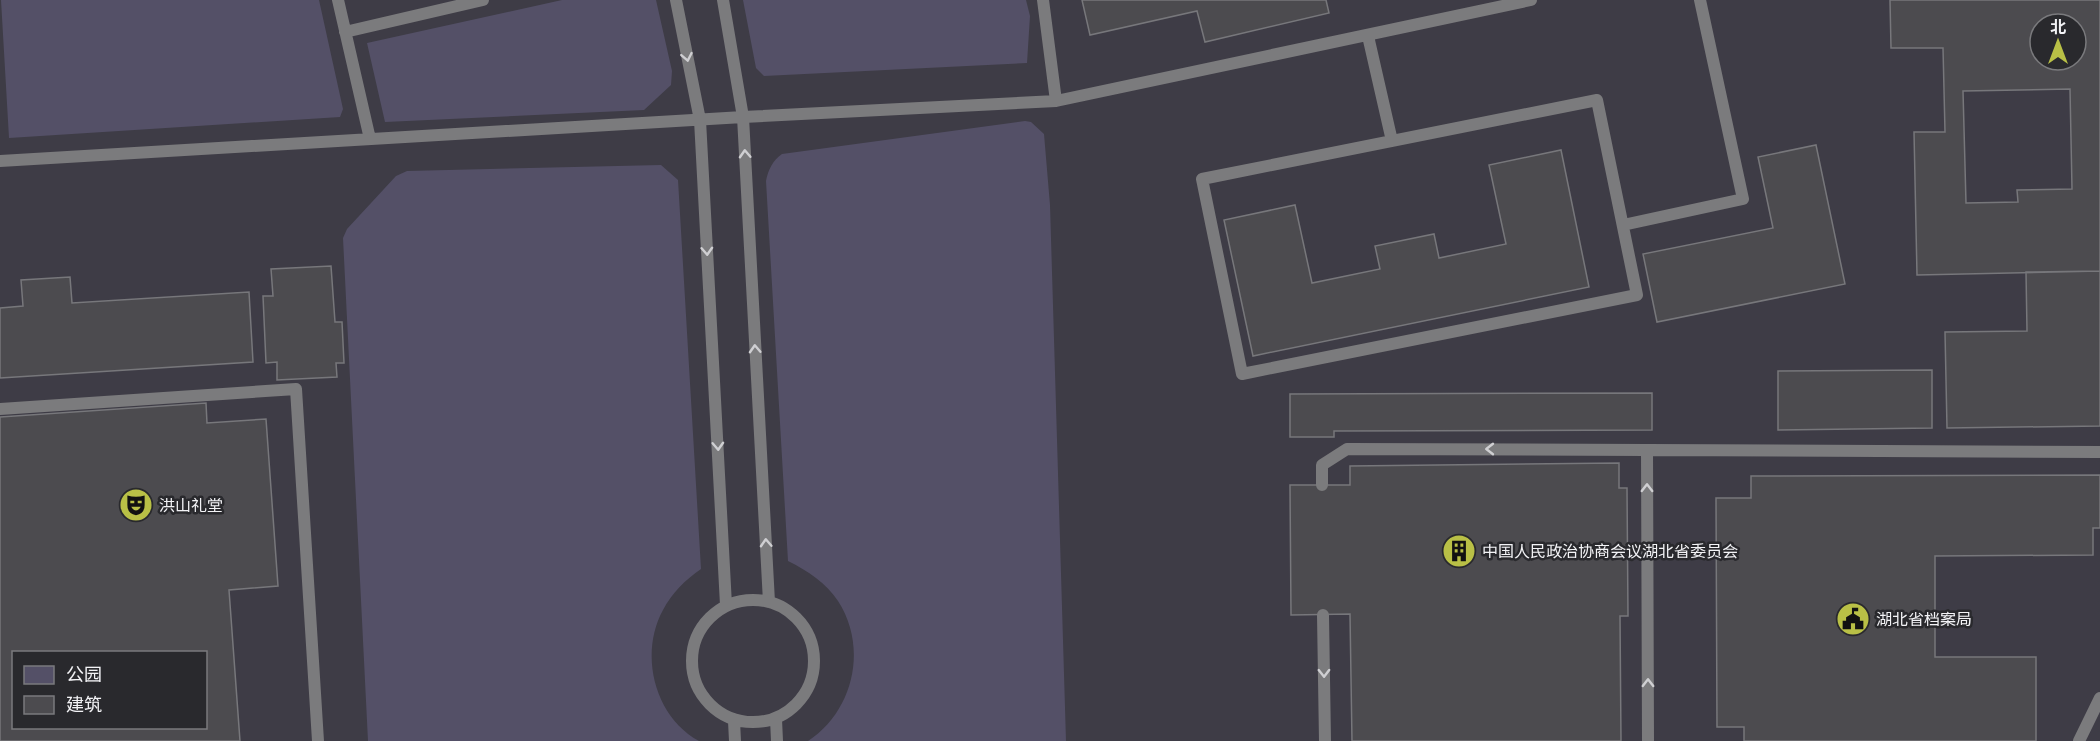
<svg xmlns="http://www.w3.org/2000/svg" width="2100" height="741" viewBox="0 0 2100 741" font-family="'PT Serif','Noto Sans SC',serif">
<rect width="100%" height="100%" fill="#333337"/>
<path fill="#3e3c46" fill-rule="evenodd" d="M0,0H2100V741H0ZM2040,24H2076V60H2040ZM14,652H206V728H14Z"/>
<path fill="#545067" d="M1,0H319L343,109L340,117L9,138Z
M562,0H656L672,71L671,85L644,110L385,122L367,43Z
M743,0H1026L1030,16L1027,63L764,76L756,68Z
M1025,121L1031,122L1044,134L1050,205L1066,741H808C854,711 868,647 838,601C826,583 808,571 788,561L766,181C768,170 773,160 782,154Z
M661,165L678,180L701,569C685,580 672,593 663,610C639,654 654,716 699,741H368L343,238L347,229L396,176L407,171Z"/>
<path fill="#4c4b4f" stroke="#77777b" stroke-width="1.5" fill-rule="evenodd" d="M1082,0H1326L1329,13L1205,42L1197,11L1090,35Z
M1890,0H2100V271L1917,275L1914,132H1945L1943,48H1891ZM2040,24H2076V60H2040ZM2070,89L2072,189L2017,190L2018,202L1966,203L1963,91Z
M1816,145L1845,284L1657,322L1643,254L1773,228L1758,157Z
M1561,150L1589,287L1253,356L1224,220L1295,205L1312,283L1380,269L1375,246L1434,234L1439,258L1506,244L1489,165Z
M331,266L335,322H342L344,363H336L337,377L277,380V362L266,363L263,296H273L271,269Z
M2100,271V426L1947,428L1945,332L2027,331L2026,272Z
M70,277L72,303L249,292L253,362L0,378V308L23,306L21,280Z
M1932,370V428L1778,430V371Z
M1652,393V430L1334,431V437H1290V394Z
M206,403L207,423L266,419L278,586L229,590L240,741H0V417ZM14,652H206V728H14Z
M1619,463V488H1627L1628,616H1620L1621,741H1352L1350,614L1291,615L1290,485H1350V466Z
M2100,475V528H2093V555L1935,556V657H2036V741H1744V727H1717L1716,498H1751V476Z"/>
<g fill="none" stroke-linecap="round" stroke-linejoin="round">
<path stroke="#7b7b7d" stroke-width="12" d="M338,0L370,139
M676,0L700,120L726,605
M723,0L743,117L769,602
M1043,0L1056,101
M345,32L483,0
M1368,36L1392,141
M1597,100L1637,295L1242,374L1202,179Z
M0,161L743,117L1056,101L1531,0
M1623,225L1743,199L1700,0
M0,409L296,389L318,741
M1647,450L2100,452
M1322,485V465L1347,449L1647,450L1648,741
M692 661a61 61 0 1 1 122 0a61 61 0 1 1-122 0Z
M1323,615L1325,741
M776,719L777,741
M734,721L735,741
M2079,741L2100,698"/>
</g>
<defs><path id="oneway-chevron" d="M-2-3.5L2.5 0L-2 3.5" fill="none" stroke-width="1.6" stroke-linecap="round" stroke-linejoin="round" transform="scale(1.5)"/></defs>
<g stroke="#cfcfd2">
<use href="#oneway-chevron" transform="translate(687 57) rotate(79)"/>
<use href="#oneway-chevron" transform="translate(745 154) rotate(-93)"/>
<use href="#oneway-chevron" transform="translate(707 251) rotate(87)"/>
<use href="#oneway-chevron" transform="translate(755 349) rotate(-93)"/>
<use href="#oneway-chevron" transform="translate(718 446) rotate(87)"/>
<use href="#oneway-chevron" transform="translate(1490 449) rotate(-180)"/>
<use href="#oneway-chevron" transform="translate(1647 488) rotate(-90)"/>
<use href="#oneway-chevron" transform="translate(766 543) rotate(-93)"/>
<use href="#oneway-chevron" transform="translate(1324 673) rotate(89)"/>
<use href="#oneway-chevron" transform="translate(1648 683) rotate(-90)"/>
</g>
<defs>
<g id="theatre-disc" transform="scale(1.725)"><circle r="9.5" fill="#b9c046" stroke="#29292d"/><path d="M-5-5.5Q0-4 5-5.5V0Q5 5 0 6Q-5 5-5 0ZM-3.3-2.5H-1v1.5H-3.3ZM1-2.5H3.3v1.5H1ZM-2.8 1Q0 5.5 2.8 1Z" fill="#111"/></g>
<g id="building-disc" transform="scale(1.725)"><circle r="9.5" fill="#b9c046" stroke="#29292d"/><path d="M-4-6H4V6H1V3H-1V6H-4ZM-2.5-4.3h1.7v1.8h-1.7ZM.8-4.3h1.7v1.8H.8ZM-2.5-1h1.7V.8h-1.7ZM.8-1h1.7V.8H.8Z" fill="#111"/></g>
<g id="civic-disc" transform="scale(1.725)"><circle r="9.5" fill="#b9c046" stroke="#29292d"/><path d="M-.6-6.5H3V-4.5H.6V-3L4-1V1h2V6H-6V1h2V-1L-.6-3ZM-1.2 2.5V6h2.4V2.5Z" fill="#111"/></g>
</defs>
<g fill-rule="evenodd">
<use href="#theatre-disc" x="136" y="505"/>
<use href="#building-disc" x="1459" y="551"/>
<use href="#civic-disc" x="1853" y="619"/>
</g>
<g text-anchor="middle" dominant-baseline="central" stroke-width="5" stroke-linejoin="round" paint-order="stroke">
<g font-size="16" fill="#f3f3f6" stroke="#29292d" text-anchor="start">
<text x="159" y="505">洪山礼堂</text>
<text x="1482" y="551">中国人民政治协商会议湖北省委员会</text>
<text x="1876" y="619">湖北省档案局</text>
</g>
</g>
<rect x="12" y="651" width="195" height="78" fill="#29292d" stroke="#7a7a7d" stroke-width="1.5"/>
<rect x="24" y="666" width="30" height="18" fill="#545067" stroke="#7a7a7d" stroke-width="1.5"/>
<text x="66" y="681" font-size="18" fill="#f3f3f6">公园</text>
<rect x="24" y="696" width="30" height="18" fill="#4c4b4f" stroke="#7a7a7d" stroke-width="1.5"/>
<text x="66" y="711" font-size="18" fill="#f3f3f6">建筑</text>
<g transform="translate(2058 42)"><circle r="28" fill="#29292d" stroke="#7a7a7d" stroke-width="1.5"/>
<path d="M0-4.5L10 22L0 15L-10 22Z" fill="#b9c046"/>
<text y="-9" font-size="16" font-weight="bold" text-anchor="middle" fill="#f3f3f6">北</text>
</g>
</svg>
